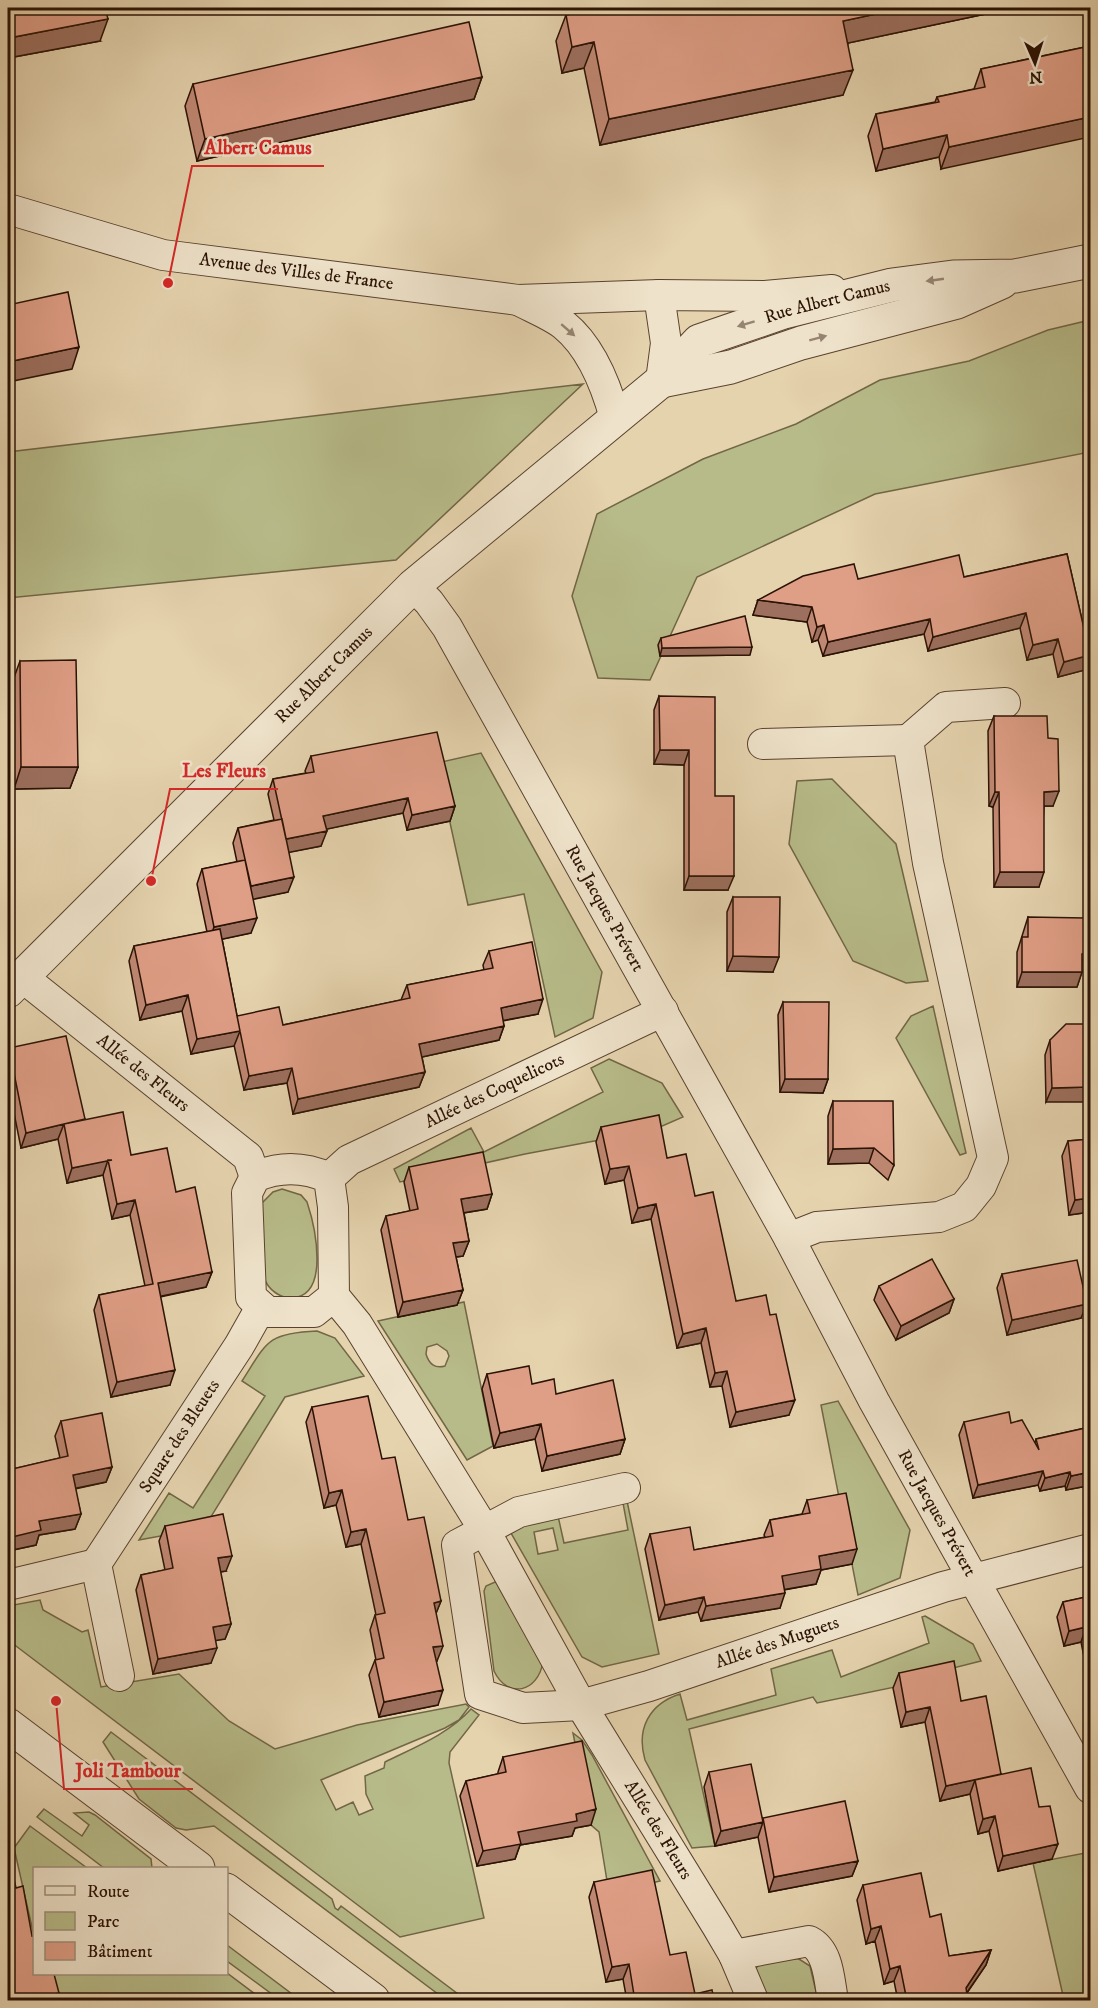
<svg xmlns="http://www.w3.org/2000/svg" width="1098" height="2008" viewBox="0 0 1098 2008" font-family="'IM FELL DW Pica',serif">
<rect width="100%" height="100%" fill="#e5d3ae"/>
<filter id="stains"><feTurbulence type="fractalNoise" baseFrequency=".00333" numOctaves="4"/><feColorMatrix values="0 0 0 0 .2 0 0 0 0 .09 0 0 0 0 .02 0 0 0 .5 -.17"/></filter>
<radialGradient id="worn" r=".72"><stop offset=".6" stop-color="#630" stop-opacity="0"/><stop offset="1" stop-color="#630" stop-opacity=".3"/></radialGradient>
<path fill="#b7bb89" stroke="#716646" stroke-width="1.5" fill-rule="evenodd" d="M1090,320V452L875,494L697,577L650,680L598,678L572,596L597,514L703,459L796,424L880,380L969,361L1048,330Z
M583,384L396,560L8,598V452Z
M481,753L602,972L593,1018L555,1037L524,894L468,905L437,763Z
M832,779L896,844L928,981L906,983L853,961L789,844L797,781Z
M933,1006L966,1153L960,1155L896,1038L911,1016Z
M609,1059L662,1083L683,1117L653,1130L525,1154L400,1182L394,1169L471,1128L484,1152L603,1092L591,1068Z
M282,1189L301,1195L307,1202C315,1226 331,1297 291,1298C282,1298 272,1292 267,1284C258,1269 260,1225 259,1206L273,1192Z
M464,1302L493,1446L467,1460L378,1321ZM437,1344L447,1351L449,1356L445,1366C435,1369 429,1364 426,1354L427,1347Z
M317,1331L335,1338L364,1376L285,1397L204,1528L139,1540L169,1493L193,1508L265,1396L242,1381C267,1342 267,1333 317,1331Z
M838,1401L910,1530L900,1578L858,1595L821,1405Z
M627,1501L659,1654L602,1667L582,1657L511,1533L518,1526L558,1516L564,1543L628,1530L623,1503ZM553,1528L558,1550L538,1554L534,1532Z
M495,1582L500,1584L543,1662C538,1692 508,1700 494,1671L484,1591L486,1586Z
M40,1600L43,1610L82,1632L88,1630L101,1687L179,1674L229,1721L275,1749L357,1725L466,1704L469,1707L459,1720L445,1728L321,1780L336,1810L353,1802L359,1815L373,1809L366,1794L365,1776L384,1768L385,1762C413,1748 449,1734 471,1709L479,1715L450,1752L449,1763L484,1918L400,1937L8,1640V1606Z
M925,1616L973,1644L981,1661L949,1669V1676L817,1703L813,1697L689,1729L715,1846L692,1848L645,1760C636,1729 649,1704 680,1694L687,1720L776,1695L771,1669L832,1650L841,1677L929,1643L922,1617Z
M111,1732L332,1899L335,1908L338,1910L341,1906L466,2000H446L214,1826L186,1830L176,1828L139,1799L103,1742Z
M573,1733L582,1740L592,1755L660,1881L609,1893L599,1832L591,1825Z
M44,1809L82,1836L89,1825L74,1813L89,1812L95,1815L151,1859L152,1868H104L37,1817Z
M30,1826L87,1868H34V1936L14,1848Z
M1085,1853L1090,1863V2000H1064L1033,1863Z
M227,1945L300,2000H280L227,1961Z
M791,1958L799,1959L810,1966L818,2000H761L755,1969L759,1965Z
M33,1966L34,1974L227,1973L263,2000H41Z"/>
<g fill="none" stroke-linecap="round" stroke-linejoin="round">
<g stroke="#5a422e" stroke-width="32">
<g id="minor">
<path id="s1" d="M8,209L163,255L518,300L659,295L765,296L832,290"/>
<path d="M659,295L666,343L661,381"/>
<path d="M518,300C533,308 551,315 564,325C591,347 606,385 615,418"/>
<path id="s2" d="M413,586L429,602L447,627L789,1238L874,1401L1090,1788"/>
<path d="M763,744L908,740"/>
<path id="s3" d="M21,976L248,1157L255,1177"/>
<path id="s4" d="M329,1178L349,1160L663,1011"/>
<path d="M789,1238L817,1227L939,1217L964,1207L981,1186L993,1158L928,863L908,740L946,707L1005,703"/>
<path id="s5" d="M334,1296L314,1312H268L251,1297L247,1193L255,1177C280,1166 305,1167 329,1178L333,1207L334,1296L357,1324L485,1531L581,1705L717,1926L734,1955L753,2000"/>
<path id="s6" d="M625,1488L519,1512L457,1545L480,1694L523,1708L581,1705L649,1686L943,1587L1090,1549"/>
<path d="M8,1585L96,1564"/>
<path id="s7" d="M119,1676L96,1564L239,1346L261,1307"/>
<path d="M734,1955L809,1941C829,1951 829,1980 833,2000"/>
</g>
</g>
<g stroke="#5a422e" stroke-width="35">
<g id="tertiary">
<path d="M661,381L731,367L801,343L957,302L1002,282"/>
<path id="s8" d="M8,991L413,586L661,381L699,341L784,312L892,285L953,277L1015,276L1090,261"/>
<path d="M8,1725L198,1868"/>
<path d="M226,1890L373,2000"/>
</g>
</g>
<use href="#minor" stroke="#eee2ca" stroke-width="30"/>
<use href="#tertiary" stroke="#eee2ca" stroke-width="33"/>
</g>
<path fill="#c08873" stroke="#2b1204" stroke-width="1.5" d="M8,8L100,41L8,58Z
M572,8H1014L848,43L843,95L600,145L584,68L562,73L556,41L566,15L574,14Z
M1090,46L941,169L939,157L876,171L868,136L876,114L935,102L937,97L974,89L981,69Z
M482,77L474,99L197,161L185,106L193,84Z
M1067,554L1090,655L1085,670L1058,677L1053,654L1027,660L1020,628L928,651L924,634L823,656L818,640L812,642L807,622L753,615L758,600L858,579L964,577Z
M661,638L750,655L660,656L658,645Z
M20,661L78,767L70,788L14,789L12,683Z
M659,696L715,796L728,890H684V765L654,764V710Z
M994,716L1048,738L1053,806H1044L1039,887H994L993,807L989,806L988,731Z
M311,756L455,806L450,821L407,830L403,813L326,829L321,846L289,852L288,892L253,899L251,933L222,939L237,1016L283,1025L401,1000L407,985L484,970L483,965L489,951L538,1014L503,1021L504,1026L499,1040L422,1057L425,1072L419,1087L293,1114L287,1083L244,1090L234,1045L191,1054L182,1011L140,1020L129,961L134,946L207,932L197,884L202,869L237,862L233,843L238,828L274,820L268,794L273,779L306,773L305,771Z
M733,897L773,972L727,971V912Z
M1028,917L1085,954L1082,962V972L1077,987H1017V952Z
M783,1002L828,1079L823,1093L780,1092L778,1015Z
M1090,1024L1046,1102L1045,1055L1050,1040Z
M9,1048L85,1119L176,1192L212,1272L206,1287L160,1297L170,1385L111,1397L94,1310L99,1295L145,1286L130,1215L112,1219L103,1175L67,1183L58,1139L21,1148L8,1083V1051Z
M833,1101L894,1165L888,1180L869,1163L828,1164V1116Z
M601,1127L667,1158L695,1196L736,1301L770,1315L789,1415L730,1427L722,1386L710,1387L701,1343L677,1348L651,1219L632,1223L624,1180L605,1184L596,1142Z
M1090,1139V1212L1069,1215L1062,1156L1068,1141Z
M409,1167L492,1194L487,1209L464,1213L469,1241L463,1256L456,1257L463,1290L457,1305L398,1317L381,1230L386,1216L410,1211L404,1182Z
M1002,1274L1081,1318L1007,1335L997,1288Z
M879,1286L954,1299L949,1313L896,1340L874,1300Z
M487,1374L532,1384L556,1394L625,1439L620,1454L542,1471L535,1439L494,1448L482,1389Z
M312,1407L382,1459L441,1601L436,1613L437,1661H436L438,1705L379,1717L369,1675L375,1660H376L370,1630L375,1615H376L361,1544L346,1547L336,1505L324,1508L306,1422Z
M61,1421L112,1467L106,1482L75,1489L81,1514L75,1529L39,1535L36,1545L8,1551V1470L60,1458L55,1436Z
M964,1422L1011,1423L1035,1443L1036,1439L1090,1427V1502L1087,1486L1066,1490L1065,1486L1040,1491L1038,1485L973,1498L959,1435Z
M807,1500L852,1564L821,1570L816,1584L784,1590L780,1608L701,1621L698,1612L659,1620L645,1549L650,1534L694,1550L765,1537L764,1535L770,1520L802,1514Z
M165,1526L226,1571L220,1572L231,1624L225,1639L215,1640L211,1663L153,1674L136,1590L141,1575L165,1570L159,1541Z
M1090,1581V1671L1087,1672L1081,1642L1064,1646L1057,1617L1063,1602L1087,1597L1086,1593Z
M899,1673L961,1701L1001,1774L1039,1807L1052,1859L998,1871L989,1831L978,1834L970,1794L940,1801L925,1722L901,1727L893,1688Z
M503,1757L591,1825L575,1828L572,1836L520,1845L515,1859L477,1866L460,1796L466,1781L498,1774V1772Z
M709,1772L762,1818L858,1861L852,1876L769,1892L758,1837L715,1846L704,1787Z
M594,1882L670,1955L695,1994L714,2001H627L623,1979L606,1982L589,1897Z
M863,1885L930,1917L949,1956L991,1950L986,1965L967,1993L968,2001H898L894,1981L884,1984L875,1941L866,1944L857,1900Z"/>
<path fill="#9c6f5e" stroke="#2b1204" stroke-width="1.5" d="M904,8H1014L834,46L843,21Z
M108,19L100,41L8,58V54L14,37Z
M594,42L584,68L562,73L572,47Z
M853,70L843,95L600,145L609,119Z
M482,77L474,99L197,161L205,139Z
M1090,117V137L941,169L949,147Z
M947,135L939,157L876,171L883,149Z
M79,347L72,369L8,382V362Z
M758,600L812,607L807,622L753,615Z
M1026,613L1020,628L928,651L933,637Z
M930,619L924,634L823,656L828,642Z
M824,625L818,640L812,642L817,627Z
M1058,639L1053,654L1027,660L1033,645Z
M752,647L750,655L660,656L662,648Z
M1090,655L1085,670L1058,677L1064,662Z
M660,750H689L684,765L654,764Z
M21,767H78L70,788L14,789Z
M1059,791L1053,806H1039L1044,792Z
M995,792H999L993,807L989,806Z
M408,798L403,813L318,831L323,816Z
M455,806L450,821L407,830L412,815Z
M327,831L321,846L281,854L286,839Z
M1000,872H1044L1039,887H994Z
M689,876H734L728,890H684Z
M294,877L288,892L245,901L251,886Z
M257,918L251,933L209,942L214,927Z
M733,956L779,957L773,972L727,971Z
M1022,972H1082L1077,987H1017Z
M188,995L182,1011L140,1020L146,1005Z
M543,999L538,1014L495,1022L501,1008Z
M504,1026L499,1040L413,1059L419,1044Z
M240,1031L234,1046L191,1054L197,1039Z
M292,1068L287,1083L244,1090L249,1076Z
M425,1072L419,1087L293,1114L298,1099Z
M785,1079H828L823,1093L780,1092Z
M1090,1087V1102H1046L1052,1088Z
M85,1119L64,1124L58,1139L21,1148L26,1133Z
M874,1148L869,1163L828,1164L833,1149Z
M108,1160L103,1175L67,1183L72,1168Z
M629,1166L624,1180L605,1184L610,1169Z
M492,1194L487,1209L456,1214L461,1199Z
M1090,1198V1212L1069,1215L1075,1200Z
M135,1200L130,1215L112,1219L117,1204Z
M656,1204L651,1219L632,1223L638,1208Z
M469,1241L463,1256L448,1258L453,1243Z
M212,1272L206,1287L152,1298L158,1283Z
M463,1290L457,1305L398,1317L403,1302Z
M954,1299L949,1313L896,1340L901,1326Z
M1087,1304L1081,1318L1007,1335L1012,1320Z
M706,1328L701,1343L677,1348L683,1334Z
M175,1370L170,1385L111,1397L117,1382Z
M727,1371L722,1386L710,1387L715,1373Z
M795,1400L789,1415L730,1427L736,1412Z
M541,1424L535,1439L494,1448L500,1433Z
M625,1439L620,1454L542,1471L547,1456Z
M112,1467L106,1482L67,1490L73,1475Z
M1043,1471L1038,1485L973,1498L978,1485Z
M1070,1472L1065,1486L1040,1491L1045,1478Z
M1090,1472V1476L1087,1486L1066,1490L1071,1476Z
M342,1490L336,1505L324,1508L329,1493Z
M81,1514L75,1529L39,1535L36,1545L8,1551V1538L39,1521Z
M366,1529L361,1544L346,1547L351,1532Z
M857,1549L852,1564L821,1570L816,1584L776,1591L782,1576L819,1556Z
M232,1556L226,1571L212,1573L218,1558Z
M785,1593L780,1608L701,1621L706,1606Z
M704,1597L698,1612L659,1620L665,1605Z
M441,1601L435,1616L434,1603Z
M231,1624L225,1639L207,1642L213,1627Z
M1086,1627L1081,1642L1064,1646L1069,1631Z
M443,1646L437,1661L428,1662L433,1647Z
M217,1648L211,1663L153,1674L158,1659Z
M1090,1663V1671L1087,1672Z
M443,1690L438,1705L379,1717L384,1702Z
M930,1707L925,1722L901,1727L906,1712Z
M1001,1774L975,1780L970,1794L940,1801L946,1786Z
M596,1809L591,1825L575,1828L572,1836L520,1845L515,1859L477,1866L483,1851L518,1832L576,1814Z
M995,1816L989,1831L978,1834L983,1819Z
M763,1822L758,1837L715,1846L721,1831Z
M1058,1844L1052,1859L998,1871L1003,1856Z
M858,1861L852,1876L769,1892L774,1877Z
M881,1926L875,1941L866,1944L871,1929Z
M991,1950L986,1965L961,2001L966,1988Z
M629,1964L623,1979L606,1982L612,1967Z
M900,1966L894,1981L884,1984L890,1969Z
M59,1993L56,2001H28Z"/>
<path fill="#df9e86" stroke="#2b1204" stroke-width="1.5" d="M8,8H105L108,19L14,37Z
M587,8H904L843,21L853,70L609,119L594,42L572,47L566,15L588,11Z
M469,22L482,77L205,139L193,84Z
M1090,46V117L949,147L947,135L883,149L876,114L939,102L937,97L985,87L981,69Z
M68,292L79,347L8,362V305Z
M1067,554L1090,655L1064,662L1058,639L1033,645L1026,613L933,637L930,619L828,642L824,625L817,627L812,607L758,600L803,576L854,564L858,579L959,555L964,577Z
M745,616L752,647L662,648L661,638Z
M76,660L78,767H21L20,661Z
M659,696L715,697V796H734V876H689V750H660Z
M994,716H1047L1048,738L1058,739L1059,791L1044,792V872H1000L999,792H995Z
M437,732L455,806L412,815L408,798L323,816L327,831L286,839L273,779L314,772L311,756Z
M282,819L294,877L251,886L238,828Z
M245,860L257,918L214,927L202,869Z
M733,897H780L779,957L733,956Z
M1028,917L1085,918V954H1082V972H1022V937H1028Z
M220,929L240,1031L197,1039L188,995L146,1005L134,946Z
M532,942L543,999L501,1008L504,1026L419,1044L425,1072L298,1099L292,1068L249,1076L237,1016L279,1007L283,1025L410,998L407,985L493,968L489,951Z
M783,1002H829L828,1079H785Z
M1066,1024H1090V1087L1052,1088L1050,1040Z
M66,1036L85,1119L26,1133L9,1048Z
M833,1101H893L894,1165L874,1148L833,1149Z
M123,1112L131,1155L167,1148L176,1192L195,1187L212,1272L158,1283L175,1370L117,1382L99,1295L153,1284L144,1241L135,1200L117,1204L108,1160H112L72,1168L64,1124Z
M659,1115L667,1158L686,1154L695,1196L713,1192L736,1301L766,1295L770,1315L776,1314L795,1400L736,1412L727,1371L715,1373L706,1328L683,1334L656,1204L638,1208L629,1166L610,1169L601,1127Z
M1090,1139V1198L1075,1200L1068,1141Z
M483,1152L492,1194L461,1199L469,1241L453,1243L463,1290L403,1302L386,1216L418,1209L409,1167Z
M932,1259L954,1299L901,1326L879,1286Z
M1077,1260L1087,1304L1012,1320L1002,1274Z
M529,1366L532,1384L554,1379L556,1394L613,1380L625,1439L547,1456L541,1424L500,1433L487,1374Z
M368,1396L382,1459L395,1457L408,1520L424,1517L441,1601L434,1603L443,1646L433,1647L443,1690L384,1702L375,1660L384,1658L375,1615L385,1613L366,1529L351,1532L342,1490L329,1493L312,1407Z
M1009,1412L1011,1423L1022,1420L1039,1450L1036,1439L1090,1427V1472L1071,1476L1070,1472L1045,1478L1043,1471L978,1485L964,1422Z
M102,1413L112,1467L73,1475L81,1514L39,1521L41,1530L8,1538V1470L68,1456L61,1421Z
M846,1493L857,1549L819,1556L821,1569L782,1576L785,1593L706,1606L704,1597L665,1605L650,1534L690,1527L694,1550L773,1536L770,1520L810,1513L807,1500Z
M223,1514L232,1556L218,1558L231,1624L213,1627L217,1648L158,1659L141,1575L173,1568L165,1526Z
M1090,1596V1648L1086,1627L1069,1631L1063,1602Z
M954,1661L961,1701L986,1696L1001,1774L946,1786L930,1707L906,1712L899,1673Z
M582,1741L596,1809L576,1814L577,1821L518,1832L521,1844L483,1851L466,1781L506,1772L503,1757Z
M751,1764L763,1822L721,1831L709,1772Z
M1031,1768L1039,1807L1050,1806L1058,1844L1003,1856L995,1816L983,1819L975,1780Z
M845,1801L858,1861L774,1877L763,1818Z
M8,1852L16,1888L23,1886L32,1936L34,1935V1974H54L59,1993L28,2001H8Z
M652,1870L670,1955L686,1952L695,1994L712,1990L714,2001H635L629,1964L612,1967L594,1882Z
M921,1873L930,1917L941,1914L949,1956L991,1950L966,1988L968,2001H907L900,1966L890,1969L881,1926L871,1929L863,1885Z"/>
<defs><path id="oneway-solid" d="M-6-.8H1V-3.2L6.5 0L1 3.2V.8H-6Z" transform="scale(1.5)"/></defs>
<g fill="#968471">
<use href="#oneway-solid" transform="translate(935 280) rotate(172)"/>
<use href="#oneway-solid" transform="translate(746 324) rotate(163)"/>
<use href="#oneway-solid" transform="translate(568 330) rotate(41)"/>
<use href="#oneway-solid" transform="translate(818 338) rotate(-15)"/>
</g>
<g text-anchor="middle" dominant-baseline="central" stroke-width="5" stroke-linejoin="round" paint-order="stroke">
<g font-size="18" fill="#2b1204" stroke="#eee2ca">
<text stroke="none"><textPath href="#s1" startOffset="296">Avenue des Villes de France</textPath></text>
<text stroke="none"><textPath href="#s8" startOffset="1084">Rue Albert Camus</textPath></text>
<text stroke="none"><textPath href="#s8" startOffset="447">Rue Albert Camus</textPath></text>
<text stroke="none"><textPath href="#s2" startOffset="376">Rue Jacques Prévert</textPath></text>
<text stroke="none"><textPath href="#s3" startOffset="156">Allée des Fleurs</textPath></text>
<text stroke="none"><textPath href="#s4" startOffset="188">Allée des Coquelicots</textPath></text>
<text stroke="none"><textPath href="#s7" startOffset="267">Square des Bleuets</textPath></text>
<text stroke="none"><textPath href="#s2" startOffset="1066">Rue Jacques Prévert</textPath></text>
<text stroke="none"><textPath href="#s6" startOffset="639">Allée des Muguets</textPath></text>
<text stroke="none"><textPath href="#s5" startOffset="1036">Allée des Fleurs</textPath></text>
</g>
</g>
<path fill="none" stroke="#d62828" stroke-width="2" d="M168 283L192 166H324M151 881L170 789H278M56 1701L64 1789H193"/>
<g fill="#d62828" stroke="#eee2ca" stroke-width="2">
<circle cx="168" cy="283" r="6"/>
<circle cx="151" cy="881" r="6"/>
<circle cx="56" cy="1701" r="6"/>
</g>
<g font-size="20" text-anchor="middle" font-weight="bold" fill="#d62828" stroke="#eee2ca" stroke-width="5" stroke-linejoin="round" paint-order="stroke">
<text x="258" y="154">Albert Camus</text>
<text x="224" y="777">Les Fleurs</text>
<text x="128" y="1777">Joli Tambour</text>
</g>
<rect width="1098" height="2008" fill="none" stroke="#e5d3ae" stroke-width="30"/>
<rect x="9" y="9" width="1080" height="1990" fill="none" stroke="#2b1204" stroke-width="3"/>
<rect x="15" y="15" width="1068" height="1978" fill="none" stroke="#2b1204" stroke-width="1.5"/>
<rect x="33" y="1867" width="195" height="108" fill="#eee2ca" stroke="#a08f7b" stroke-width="1.5"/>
<rect x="45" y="1886" width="30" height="9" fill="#eee2ca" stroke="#a08f7b" stroke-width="1.5"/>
<text x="87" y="1897" font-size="18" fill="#2b1204">Route</text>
<rect x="45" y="1912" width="30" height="18" fill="#b7bb89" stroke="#a08f7b" stroke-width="1.5"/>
<text x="87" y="1927" font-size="18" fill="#2b1204">Parc</text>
<rect x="45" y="1942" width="30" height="18" fill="#df9e86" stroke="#a08f7b" stroke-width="1.5"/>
<text x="87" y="1957" font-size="18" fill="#2b1204">Bâtiment</text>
<g transform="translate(1035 63) rotate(177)" stroke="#eee2ca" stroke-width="4.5" paint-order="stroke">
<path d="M0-4.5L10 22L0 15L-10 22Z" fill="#2b1204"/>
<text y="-9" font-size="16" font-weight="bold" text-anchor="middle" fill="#2b1204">N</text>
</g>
<rect width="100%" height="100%" filter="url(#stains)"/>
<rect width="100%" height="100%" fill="url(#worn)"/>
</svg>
